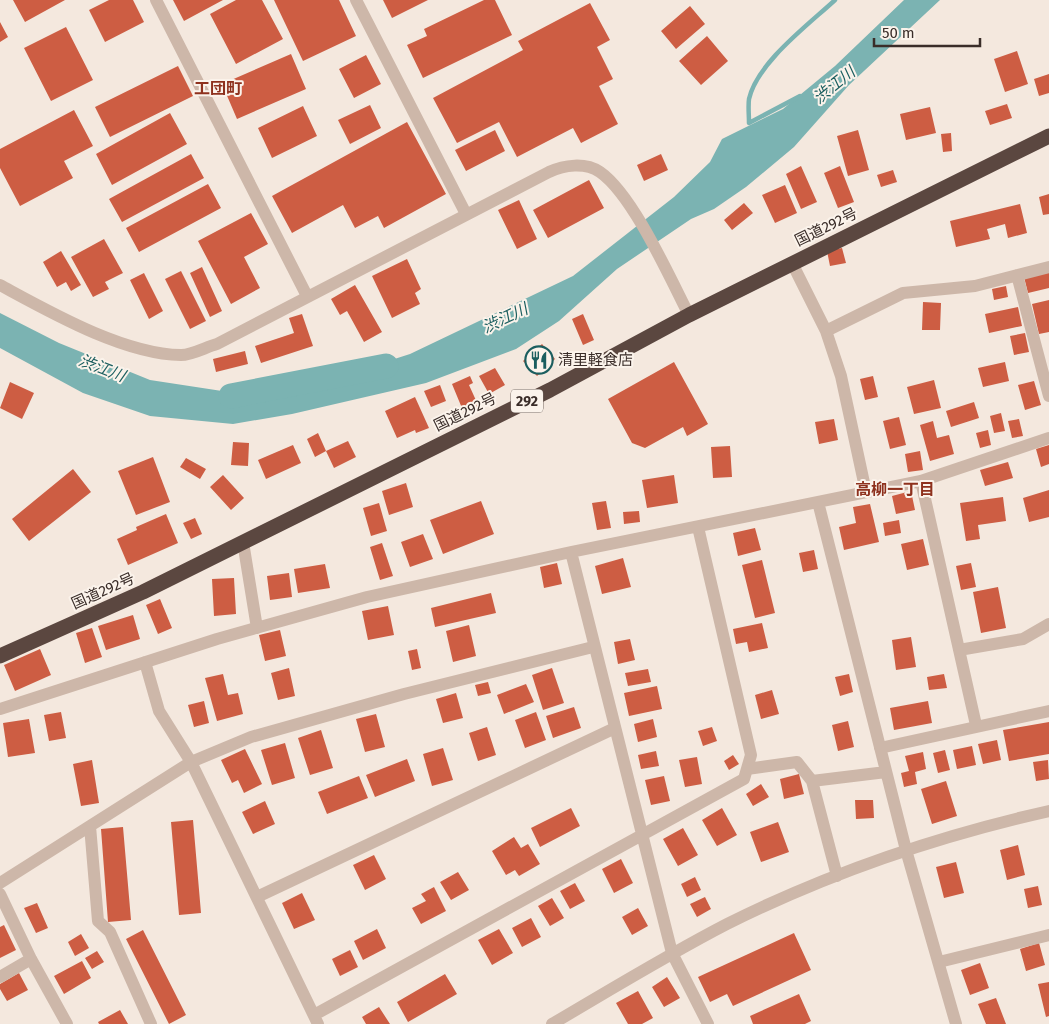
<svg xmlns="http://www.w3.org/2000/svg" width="1049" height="1024" viewBox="0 0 1049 1024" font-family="'Fira Sans','Noto Sans JP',sans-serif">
<rect width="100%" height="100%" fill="#f4e8de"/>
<path fill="#7bb3b2" d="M904,0H940L849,85L794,147L746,187L714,209L691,219L617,269L559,321L516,349L426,383L292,414L233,424L150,416L83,393L0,348V313L59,343L150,380L222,391L307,387L410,354L573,276L674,197L710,162L722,139L783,109L835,66Z"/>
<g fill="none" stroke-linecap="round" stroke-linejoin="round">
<path stroke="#7bb3b2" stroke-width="4.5" d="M800,96L749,123C749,115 748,106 749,99C757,63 808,25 835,0"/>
<path stroke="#7bb3b2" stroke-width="25" d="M231,396L386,366"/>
</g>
<path fill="#cd5d43" d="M13,0H65L25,22Z
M109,0H133L144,22L105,42L89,10Z
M173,0H223L184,21Z
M236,0H262L283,39L236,64L210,14Z
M274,0H339L356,36L303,61Z
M383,0H428L392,18Z
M484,0H495L512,35L423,78L407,45L427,36L424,29Z
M590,3L610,40L597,47L613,79L599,86L618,124L581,143L573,128L517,157L499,122L457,143L433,98L523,50L518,41Z
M690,6L705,24L676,49L661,31Z
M0,22L8,37L0,42Z
M66,27L93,80L51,101L24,48Z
M707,36L728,61L701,85L679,61Z
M1017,51L1028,84L1005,92L994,59Z
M291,54L306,89L237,119L222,84Z
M366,55L381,84L354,98L339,69Z
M178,66L193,96L110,137L95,107Z
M1049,74V93L1039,96L1034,79Z
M1007,104L1012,118L990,125L985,111Z
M370,105L381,128L350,144L338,120Z
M303,106L317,136L272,158L258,128Z
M930,107L936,133L906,140L900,114Z
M74,110L93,146L64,161L73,178L20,206L0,168V149Z
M170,113L187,144L112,185L96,154Z
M407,122L446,194L384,228L378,216L355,228L343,205L292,233L272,196Z
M495,130L505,151L466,171L455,150Z
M858,130L869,170L848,176L837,136Z
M951,133L952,151L943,152L941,134Z
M191,154L204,178L122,222L109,199Z
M661,154L668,170L644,181L637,165Z
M801,166L817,202L801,209L786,174Z
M840,166L854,202L838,208L824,173Z
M893,170L897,182L881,187L877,175Z
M589,180L604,208L548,238L533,210Z
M208,184L221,208L139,252L126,228Z
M785,185L797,213L775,223L762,195Z
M1049,194V214L1043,215L1039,197Z
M519,200L537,239L517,249L498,210Z
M744,203L753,213L732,230L724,220Z
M1020,204L1027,233L1008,238L1005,224L987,229L990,239L956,247L950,221Z
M251,213L268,244L244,257L260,288L231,304L198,241Z
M104,239L123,273L105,282L109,289L93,297L71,257Z
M842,248L846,263L830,266L827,251Z
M61,251L81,285L71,291L66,282L57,287L43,262Z
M407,259L421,289L415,293L420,304L392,318L372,276Z
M202,267L222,311L210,317L190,273Z
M181,271L206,321L190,329L165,279Z
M1049,272V288L1028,293L1024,277Z
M144,273L163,311L149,319L130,280Z
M355,285L382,332L364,342L347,311L340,315L331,299Z
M1006,286L1008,297L994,300L992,289Z
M1049,300V332L1039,334L1032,304Z
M923,302L941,303L940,330H922Z
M1018,307L1022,326L989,333L985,314Z
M302,314L313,346L261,363L255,346L294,333L289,318Z
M583,314L594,340L583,345L572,319Z
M1025,333L1029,352L1014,355L1010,336Z
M542,344L555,359L537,376L523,361Z
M245,351L248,364L216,372L213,359Z
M674,362L708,424L687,436L683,427L645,448L632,443L608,399Z
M1005,362L1009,381L983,387L978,368Z
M495,368L505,385L489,394L479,376Z
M470,376L473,383L469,385L479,407L464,413L452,384Z
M873,376L878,397L865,400L860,379Z
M934,380L941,408L914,414L907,387Z
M1034,381L1041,405L1025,410L1018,385Z
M10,382L34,393L22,419L0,408Z
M440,385L446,401L431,407L424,391Z
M415,397L429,428L416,433L415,430L397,438L385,411Z
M974,402L979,418L951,427L946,411Z
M1001,413L1005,431L994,433L990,416Z
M899,417L906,445L890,449L883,421Z
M834,419L838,440L819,444L815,422Z
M1019,419L1023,436L1012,438L1008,421Z
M933,421L937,438L949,435L954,454L930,461L920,425Z
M988,430L991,445L980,448L976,433Z
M318,433L326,451L348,441L356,457L334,468L326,451L315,457L307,439Z
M233,442L249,443L248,466L231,465Z
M293,445L301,463L266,479L258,460Z
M1049,445V464L1041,467L1036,449Z
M730,446L732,477L713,478L711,447Z
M920,451L923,470L908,472L905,454Z
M153,457L170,502L136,515L118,471Z
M186,458L206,469L200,479L180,467Z
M1008,462L1013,478L985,486L980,470Z
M73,469L91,492L29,541L12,519Z
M223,475L244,498L231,510L210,487Z
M674,475L678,503L647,508L642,480Z
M406,483L413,507L389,515L382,491Z
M1049,490V517L1029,522L1023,498Z
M911,491L915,510L896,514L892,496Z
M1003,497L1006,521L978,525L980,539L966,541L960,503Z
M481,501L494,534L443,554L430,520Z
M606,501L611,528L597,530L592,503Z
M379,503L387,531L371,536L363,508Z
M870,504L879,542L844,550L839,527L856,523L853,507Z
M639,511L640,522L624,524L623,512Z
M166,514L178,543L128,565L117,539L137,530L136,527Z
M195,518L202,534L191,539L183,523Z
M899,520L901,533L885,536L883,523Z
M755,528L761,550L738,556L733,533Z
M423,534L433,559L410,567L401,542Z
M923,539L929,565L907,570L901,544Z
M382,543L393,576L380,580L370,547Z
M814,550L818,569L803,572L799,553Z
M623,558L631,587L602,594L595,566Z
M762,560L775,613L755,618L742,565Z
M557,563L562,584L544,588L540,567Z
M971,563L976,587L961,590L956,566Z
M325,564L330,588L298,593L294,569Z
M289,573L292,597L270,600L267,576Z
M234,578L236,614L214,616L212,579Z
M998,587L1006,628L981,633L973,592Z
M491,593L496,613L435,627L431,608Z
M160,599L172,628L158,634L146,605Z
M388,606L394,635L368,640L362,611Z
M133,615L140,639L106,650L98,626Z
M762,623L768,648L749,652L747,642L736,644L733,629Z
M469,625L476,656L453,662L446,631Z
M92,628L102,657L85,663L76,633Z
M280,630L286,656L265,661L259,635Z
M911,637L916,667L896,670L892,640Z
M630,639L635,660L618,664L614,642Z
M40,649L51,675L15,691L4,665Z
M417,649L421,668L412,670L408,651Z
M289,668L295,696L278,700L271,673Z
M552,668L564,703L543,710L532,675Z
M648,669L651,682L628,686L625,673Z
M223,674L228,695L238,693L243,714L217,721L205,678Z
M849,674L853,692L840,696L835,677Z
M944,674L947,688L929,690L927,677Z
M488,682L491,693L478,696L475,685Z
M526,684L534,702L504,714L497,695Z
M657,686L662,709L629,716L624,693Z
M772,690L779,714L761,719L755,695Z
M456,693L463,718L443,723L436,699Z
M204,701L209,723L194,727L188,705Z
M928,701L932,723L894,730L890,708Z
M574,707L581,728L553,738L546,716Z
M61,712L66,738L49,741L44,715Z
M536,712L546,740L525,748L515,720Z
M376,714L385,747L365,752L356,719Z
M29,719L35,753L8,757L3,723Z
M653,719L657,737L638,742L634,724Z
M848,721L854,747L838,751L832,725Z
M1049,722V754L1009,761L1003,730Z
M487,727L496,755L478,761L469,733Z
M712,727L717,741L703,746L698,731Z
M321,730L333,768L310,775L298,738Z
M997,740L1001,760L983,764L978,744Z
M285,743L295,778L272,785L261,750Z
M972,746L976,765L957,769L953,750Z
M443,748L453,780L432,786L423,754Z
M245,749L262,784L244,793L238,780L232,783L221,760Z
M945,750L950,770L938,773L933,753Z
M656,751L659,766L641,769L638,755Z
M923,752L926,769L915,772L917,784L904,787L901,773L909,771L905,756Z
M733,755L739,764L729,770L724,761Z
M697,757L702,784L685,787L679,760Z
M407,759L415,781L375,797L366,775Z
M92,760L99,803L81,806L73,764Z
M1048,760L1049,779L1036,781L1033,762Z
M799,774L804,794L784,799L780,779Z
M359,776L368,798L327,814L318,792Z
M664,776L670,801L651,805L645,780Z
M946,781L957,816L932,824L921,789Z
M761,784L769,797L753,806L746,794Z
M855,800H873L874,818L856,819Z
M265,801L275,824L253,834L242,812Z
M571,808L580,826L540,847L531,828Z
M722,808L737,835L717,846L702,820Z
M193,820L201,913L179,915L171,822Z
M778,822L789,852L761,862L750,832Z
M123,827L131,920L108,922L101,829Z
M683,828L698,855L678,866L663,839Z
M514,837L521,848L528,844L540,864L519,876L515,870L506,875L492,851Z
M1018,845L1025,875L1007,880L1000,850Z
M374,855L386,879L365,890L353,865Z
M621,859L633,883L614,893L602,869Z
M956,862L964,893L944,898L936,867Z
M458,872L469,890L451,900L440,882Z
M695,877L701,890L687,897L681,884Z
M575,883L585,901L570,909L560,891Z
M1038,886L1042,905L1028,908L1024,889Z
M434,887L446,911L421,924L412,908L426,901L421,894Z
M302,893L315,920L294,929L282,903Z
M705,897L711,909L697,917L690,904Z
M552,898L564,918L550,926L538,906Z
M37,903L48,928L36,933L24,908Z
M638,908L648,926L632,935L622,917Z
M531,918L541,937L522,947L512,928Z
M4,925L16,950L0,958V927Z
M377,929L386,948L363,960L354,941Z
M499,929L513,953L492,965L478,940Z
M143,930L186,1015L169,1024L126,939Z
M794,933L811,970L733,1006L727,994L710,1002L698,977Z
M81,934L89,948L75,956L68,942Z
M1039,943L1045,965L1026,971L1020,949Z
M350,950L358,967L340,976L332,959Z
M97,951L104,962L92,969L85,958Z
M82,961L91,978L64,994L54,976Z
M980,963L989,988L970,995L961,970Z
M19,973L28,990L7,1001L0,989V984Z
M445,974L457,994L408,1022L397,1002Z
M667,977L680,998L664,1007L652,987Z
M1049,982V1016L1046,1017L1038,984Z
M638,991L653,1018L642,1024H628L616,1003Z
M799,994L811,1021L805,1024H753L750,1016Z
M996,998L1006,1024H986L978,1004Z
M379,1007L390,1024H366L362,1017Z
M120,1010L128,1024H99L98,1022Z"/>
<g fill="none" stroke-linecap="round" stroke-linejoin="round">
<path stroke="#cdb7a9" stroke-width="12" d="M156,0L307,296
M356,0L466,214
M792,263L826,331L841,376L866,492
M1017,275L1049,396
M0,285C50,312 123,354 181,355C192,355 206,347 217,344L549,172C564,165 585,162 600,172C633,195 670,278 689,315
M826,331L903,293L975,286L1049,267
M921,481L976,725
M818,502L906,850L956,1024
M243,542L257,628
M571,552L672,953L708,1024
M959,650L1023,639L1049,624
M145,662L159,711L191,762L318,1024
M0,709L217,639L367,597L571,552L921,481L1049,438
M880,748L1049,711
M747,769L797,762L812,781L886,772
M812,781L837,876
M90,826L98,921L110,932L151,1024
M0,883L191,762L251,737L404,694L593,647
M0,894L31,959L67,1024
M257,897L615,728
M939,962L1049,935
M0,977L31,959
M314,1015L744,779L751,755L698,527
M552,1024C610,990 667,955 727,924C829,873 938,836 1049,811"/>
<path stroke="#5b4740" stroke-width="15" d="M0,656L143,592L550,390L689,315L1049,136"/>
</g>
<defs>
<g id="restaurant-ring" transform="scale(1.4375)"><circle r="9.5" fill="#fbf3eb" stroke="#1b5e5f" stroke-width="1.5"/><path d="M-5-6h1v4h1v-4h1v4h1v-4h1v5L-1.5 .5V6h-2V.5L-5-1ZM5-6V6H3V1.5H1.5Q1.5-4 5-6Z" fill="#1b5e5f"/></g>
</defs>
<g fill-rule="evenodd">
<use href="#restaurant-ring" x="539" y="360"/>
</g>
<g text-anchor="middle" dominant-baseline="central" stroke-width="4" stroke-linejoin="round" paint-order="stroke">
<rect fill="#fbf3eb" stroke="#746863" stroke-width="1" x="511" y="389.5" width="32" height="23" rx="4"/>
<g font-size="14" font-weight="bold" fill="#3a2d29">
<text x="527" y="401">292</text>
</g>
<g font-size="15" fill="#3a2d29" stroke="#fbf3eb">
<text transform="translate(826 227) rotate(-26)">国道292号</text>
<text transform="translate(465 412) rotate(-26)">国道292号</text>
<text transform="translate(103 591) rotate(-24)">国道292号</text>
</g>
<g font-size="15" fill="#3a2d29" stroke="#fbf3eb" text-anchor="start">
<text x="558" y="360">清里軽食店</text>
</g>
<g font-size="16" font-style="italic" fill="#1b5e5f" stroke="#fbf3eb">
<text transform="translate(834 85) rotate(-39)">渋江川</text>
<text transform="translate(505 318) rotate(-25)">渋江川</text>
<text transform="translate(102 368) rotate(21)">渋江川</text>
</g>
<g font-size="16" font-weight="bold" fill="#8e311d" stroke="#fbf3eb">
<text x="218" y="88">工団町</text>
<text x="895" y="489">高柳一丁目</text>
</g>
</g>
<path d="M874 38v8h106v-8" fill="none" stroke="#3a2d29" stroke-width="2.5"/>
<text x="882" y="38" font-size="15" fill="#3a2d29" stroke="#fbf3eb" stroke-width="4" paint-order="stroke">50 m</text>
</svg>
